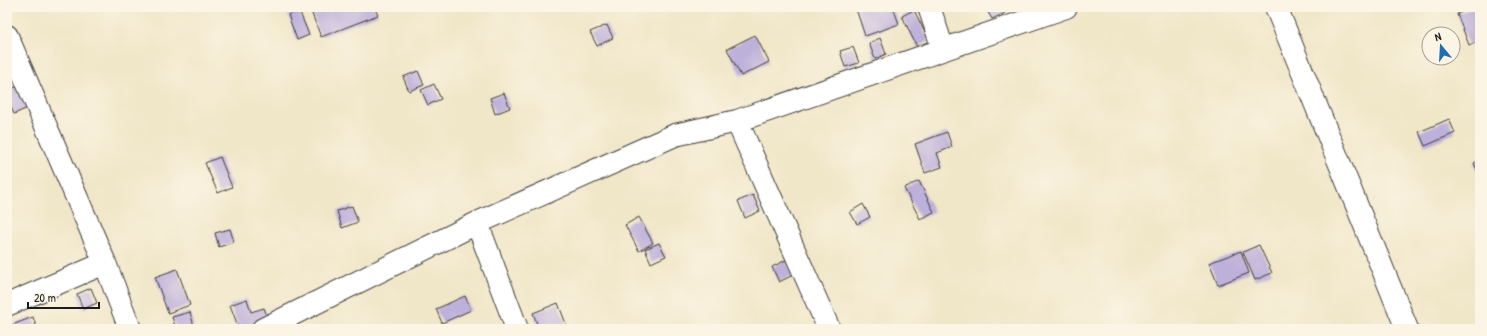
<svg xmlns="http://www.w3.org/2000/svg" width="1487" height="336" viewBox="0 0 1487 336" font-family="'Patrick Hand',sans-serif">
<rect width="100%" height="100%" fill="#fcf5e5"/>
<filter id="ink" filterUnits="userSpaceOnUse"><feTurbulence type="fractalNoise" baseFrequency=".025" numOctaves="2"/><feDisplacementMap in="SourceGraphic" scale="8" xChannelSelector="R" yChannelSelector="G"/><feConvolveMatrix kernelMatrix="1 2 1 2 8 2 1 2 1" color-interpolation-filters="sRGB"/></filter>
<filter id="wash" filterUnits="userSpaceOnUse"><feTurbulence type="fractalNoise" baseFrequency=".012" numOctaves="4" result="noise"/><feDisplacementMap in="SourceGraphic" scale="16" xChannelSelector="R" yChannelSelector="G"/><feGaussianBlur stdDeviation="0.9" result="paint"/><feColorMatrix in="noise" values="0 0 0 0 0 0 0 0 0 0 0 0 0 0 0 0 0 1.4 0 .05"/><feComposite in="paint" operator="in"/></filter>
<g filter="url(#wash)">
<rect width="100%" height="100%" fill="#f0e6c8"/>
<g id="blocks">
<path fill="#bdb0da" d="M314,7H374L378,15L321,37L310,9Z
M862,7H893L899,24L865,36L856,9Z
M985,7H1002L1005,13L992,19Z
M1474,7H1480V41L1469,45L1457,14Z
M299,10L309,35L297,40L288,15Z
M914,10L929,41L917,47L902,16Z
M607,25L613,38L597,46L590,32Z
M755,35L769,62L741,76L727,49Z
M880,38L886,54L875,59L869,43Z
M853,47L859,63L845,67L840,51Z
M418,71L424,85L409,91L403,77Z
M434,84L441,99L428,105L421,90Z
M20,85L30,107L14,114L7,99V91Z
M504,93L510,108L495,114L490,98Z
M7,104L11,114L7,116Z
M1449,119L1455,133L1425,146L1419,132Z
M947,132L952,147L937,153L942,167L925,173L915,144Z
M220,157L232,187L218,193L205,163Z
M1480,160V177L1474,163Z
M919,181L934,212L920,219L904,188Z
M753,195L760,211L745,218L738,201Z
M863,204L870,217L857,224L850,212Z
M352,206L358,222L342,228L337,211Z
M639,217L653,243L639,251L625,225Z
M230,229L234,242L219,247L215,233Z
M659,243L666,256L651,263L645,249Z
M1259,245L1272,273L1255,280L1243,252Z
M1241,251L1249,273L1218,285L1209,263Z
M786,260L793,275L779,282L772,267Z
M177,269L190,305L168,313L155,277Z
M91,288L97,303L83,309L77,294Z
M465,296L471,310L442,323L436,309Z
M247,299L251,312L264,308L272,329H239L230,305Z
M558,303L568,329H539L533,313Z
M190,312L194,326L182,329H176L172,317Z
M33,317L37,329H13L12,325Z"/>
</g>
</g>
<g filter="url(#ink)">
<use href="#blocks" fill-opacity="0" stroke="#3c3a36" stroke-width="1"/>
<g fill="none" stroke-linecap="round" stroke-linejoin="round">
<g stroke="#3c3a36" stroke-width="24">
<path id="street" d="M929,7L943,49
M1276,7L1407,329
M7,36L105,263L130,329
M737,121L829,329
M477,223L517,329
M7,305L105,263
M263,329L477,223L675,135L737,121L1066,7"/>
</g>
<use href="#street" stroke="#fff" stroke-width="22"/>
</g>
</g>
<rect width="1487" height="336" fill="none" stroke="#fcf5e5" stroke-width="24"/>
<g transform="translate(1441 46) rotate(342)"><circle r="19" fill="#fcf5e5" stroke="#a29e95"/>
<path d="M0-3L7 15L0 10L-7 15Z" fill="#1f6fb2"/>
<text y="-6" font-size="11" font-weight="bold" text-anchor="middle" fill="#1c1c1c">N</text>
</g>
<path d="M28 302v6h71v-6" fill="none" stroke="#1c1c1c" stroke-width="2"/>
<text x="34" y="302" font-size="12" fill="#1c1c1c" stroke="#fcf5e5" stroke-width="3" paint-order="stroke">20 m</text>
</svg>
